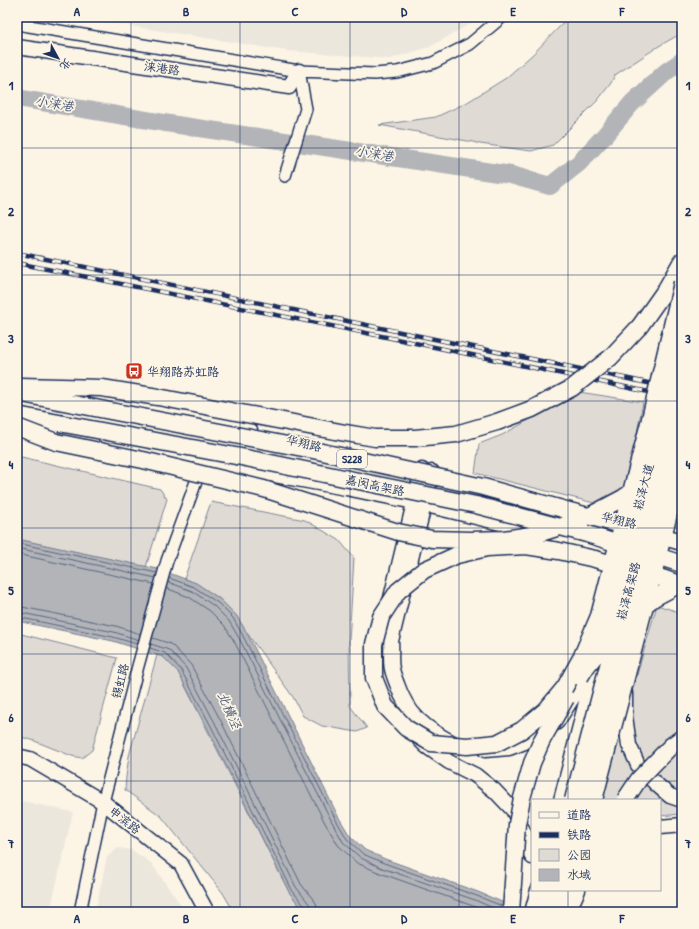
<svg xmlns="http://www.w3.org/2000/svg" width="699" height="929" viewBox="0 0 699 929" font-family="'Patrick Hand','LXGW WenKai TC',sans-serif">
<rect width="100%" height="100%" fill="#fcf5e5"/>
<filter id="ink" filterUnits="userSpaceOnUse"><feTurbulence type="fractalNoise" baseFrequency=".025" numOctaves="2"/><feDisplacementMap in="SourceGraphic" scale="8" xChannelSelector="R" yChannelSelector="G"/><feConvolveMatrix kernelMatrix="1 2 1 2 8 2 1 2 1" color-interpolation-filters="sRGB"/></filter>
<g filter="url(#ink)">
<path fill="#ece7dc" d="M73,17H479L473,22L430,47L390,59L287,51Z
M17,800L73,812L50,912H17Z
M118,848L132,850L151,863L186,912H95L107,857Z"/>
<path fill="#dfdbd4" stroke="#7d8599" d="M569,17H682V33L659,46L615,75L611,83L598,100L553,145L531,151L480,144L473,142L379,125L436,117L466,103L506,78L533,54Z
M579,392L643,402L622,510L475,473L479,444L502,435Z
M17,456L160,489L167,499L146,567L17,539Z
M211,502L305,520L339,540L354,558L349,641L350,706L367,728L357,732L322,726L303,716L293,697L247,633L236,615L220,599L196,583L184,579Z
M657,605L682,613V814L660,816V800H601Z
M17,633L117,658L92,750L82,758L72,756L32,740L17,736Z
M157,655L163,657L178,672L289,892L303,910L306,912H234L223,893L161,816L125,790L126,777L129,756Z"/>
<path fill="#b2b4b8" stroke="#767f94" d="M17,539L158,569L196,583L220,599L236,615L247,633L338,816L350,836L365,850L385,859L478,892L526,912H306L303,910L289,892L207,727L178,672L163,657L113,641L17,621Z"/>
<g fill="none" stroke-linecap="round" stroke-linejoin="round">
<path stroke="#576482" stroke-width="1" d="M17,543L157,573
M17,548L156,578
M17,554L154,584
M169,578L194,587L218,603L233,618L243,636L335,818L347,839L363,854L384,863L477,896L502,906
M168,582L192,591L214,606L229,621L239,638L331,820L343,842L361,858L382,868L475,900L502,912
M166,588L189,597L210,611L224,625L234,641L325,823L338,845L357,863L380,873L473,906L487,912
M17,606L116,626L140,634
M17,612L114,632L139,640
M17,617L113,637L137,644
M153,638L168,643L172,645L191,665L221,721L301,884L316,903L318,912
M151,644L169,650L186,668L215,723L296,887L310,905L312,912
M150,648L165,653L181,670L211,726L292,890L306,908L307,912"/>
<path stroke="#b2b4b8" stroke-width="18" d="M17,98L171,124L511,175L550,186L579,163L605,135L632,103L667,71L682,61"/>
<g stroke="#1b2f5e" stroke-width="14">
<path id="minor" d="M17,24L299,71L375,74L397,72L433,63L470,44L502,17
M285,176L306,109L299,71
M80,912L103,802L138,666L167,561L201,468"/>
</g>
<g stroke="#1b2f5e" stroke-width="17">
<path id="major" d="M17,47L289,87L299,71
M73,392L156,409L250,430
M37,430L149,452L346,488L414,502L567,539L626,558
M432,472L391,641C392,650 390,660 392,669C393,674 395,679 397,684C407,715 427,730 455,744
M390,602L422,470
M625,693V716L629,745L638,765L656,784L670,796L682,800
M419,739L426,746L449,762L475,775L495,791L513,810L525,835L532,857
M485,750L509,748L530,740L557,722L592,668
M17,756L30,759L103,802L181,864L207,912
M561,800L593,675
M660,827L682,825
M532,912L538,890"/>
</g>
<g stroke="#1b2f5e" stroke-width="19">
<path id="highway" d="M640,326L666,289L682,261
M17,415L59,423
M543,912L549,890
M556,912L562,890
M567,912L577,890"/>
</g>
<use href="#minor" stroke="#fcf5e5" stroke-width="11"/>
<use href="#major" stroke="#fcf5e5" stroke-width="14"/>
<use href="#highway" stroke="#fcf5e5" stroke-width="16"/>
<g stroke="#1b2f5e" stroke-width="4.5">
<path id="rail" d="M17,253L682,390
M17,263L401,340L682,399"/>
</g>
<use href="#rail" stroke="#fcf5e5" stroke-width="3" stroke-dasharray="9" stroke-linecap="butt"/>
<g stroke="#1b2f5e" stroke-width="17" stroke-linecap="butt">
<path id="major-bridge" d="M600,649L665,408L682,336
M595,800L682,468"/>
</g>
<g stroke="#1b2f5e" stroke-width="19" stroke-linecap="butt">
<path id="highway-bridge" d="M682,283L650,419L599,616L582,656L565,687L546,710L522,730L497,743L467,746L431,743L406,728L385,706L374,678V644L381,617L398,591L424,570L457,555L487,548L526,546L559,551L595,559L665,579L682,585
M20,386L102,388L158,397L340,432L375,438H415L456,434L497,422L532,409L572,388L610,358L640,326
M17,393L313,450L483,487L682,542
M59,423L241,457L476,505L587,534L682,564
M17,427L56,442L143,460L264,489L398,532L432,539L470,540L504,539L538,534L560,527L589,516L623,498L661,473L682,452
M580,677L587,666L609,638L631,615L654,598L682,583
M573,800L682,382
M586,800L682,436
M625,800L639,779L671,746L682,738
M511,912L517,824L522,798L532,763L542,740L566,698"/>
</g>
<use href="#major-bridge" stroke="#fcf5e5" stroke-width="14"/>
<use href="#highway-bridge" stroke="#fcf5e5" stroke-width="16"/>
</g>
</g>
<path fill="none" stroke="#1b2f5e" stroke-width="1" stroke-opacity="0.55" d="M131,17V912M240,17V912M350,17V912M459,17V912M568,17V800M17,148H682M17,275H682M17,401H682M17,528H682M17,654H682M17,781H682M568,890V912"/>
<defs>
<g id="bus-square" transform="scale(0.9)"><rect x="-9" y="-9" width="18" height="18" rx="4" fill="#c8321e" stroke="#fcf5e5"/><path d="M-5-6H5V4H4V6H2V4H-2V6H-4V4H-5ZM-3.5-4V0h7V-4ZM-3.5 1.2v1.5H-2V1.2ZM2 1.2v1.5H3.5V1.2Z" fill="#fff"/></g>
</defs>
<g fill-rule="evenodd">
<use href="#bus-square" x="134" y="371"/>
</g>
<g text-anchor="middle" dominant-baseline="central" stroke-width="3.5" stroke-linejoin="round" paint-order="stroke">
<rect fill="#fcf5e5" stroke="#5e6a86" stroke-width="1" x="337" y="450" width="30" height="18" rx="3"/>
<g font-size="11" font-weight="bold" fill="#1b2f5e">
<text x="352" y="459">S228</text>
</g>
<g font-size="12" fill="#1b2f5e" stroke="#fcf5e5">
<text transform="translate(162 68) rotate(8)">涞港路</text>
<text transform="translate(304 443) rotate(13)">华翔路</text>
<text transform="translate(375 485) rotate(12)">嘉闵高架路</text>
<text transform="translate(643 487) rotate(-75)">崧泽大道</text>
<text transform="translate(619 520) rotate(14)">华翔路</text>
<text transform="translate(628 591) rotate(-75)">崧泽高架路</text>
<text transform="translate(120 681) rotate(-76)">锡虹路</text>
<text transform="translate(125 820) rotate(38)">申滨路</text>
</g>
<g font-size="12" fill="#1b2f5e" stroke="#fcf5e5" text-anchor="start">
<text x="147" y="371">华翔路苏虹路</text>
</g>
<g font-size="13" font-style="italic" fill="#485779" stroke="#fcf5e5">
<text transform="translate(54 103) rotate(9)">小涞港</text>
<text transform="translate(374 153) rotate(9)">小涞港</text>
<text transform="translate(230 710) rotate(66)">北横泾</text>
</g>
</g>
<rect width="699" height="929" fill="none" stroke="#fcf5e5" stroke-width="44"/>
<rect x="531" y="799" width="130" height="92" fill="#fcf5e5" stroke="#a2a6af"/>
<rect x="539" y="812" width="20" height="6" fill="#fcf5e5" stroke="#a2a6af"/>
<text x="567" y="819" font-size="12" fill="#1b2f5e">道路</text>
<rect x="539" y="832" width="20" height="6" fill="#1b2f5e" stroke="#a2a6af"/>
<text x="567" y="839" font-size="12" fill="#1b2f5e">铁路</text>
<rect x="539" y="849" width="20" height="12" fill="#dfdbd4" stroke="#a2a6af"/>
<text x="567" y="859" font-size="12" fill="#1b2f5e">公园</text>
<rect x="539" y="869" width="20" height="12" fill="#b2b4b8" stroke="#a2a6af"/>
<text x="567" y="879" font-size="12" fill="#1b2f5e">水域</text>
<g transform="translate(58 58) rotate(130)" stroke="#fcf5e5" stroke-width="3" paint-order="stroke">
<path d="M0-3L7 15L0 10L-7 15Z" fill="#1b2f5e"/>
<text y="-6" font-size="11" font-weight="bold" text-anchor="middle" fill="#1b2f5e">北</text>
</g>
<rect x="22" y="22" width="655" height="885" fill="none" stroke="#1b2f5e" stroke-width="1.5"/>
<g font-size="13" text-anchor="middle" font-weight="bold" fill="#1b2f5e">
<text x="77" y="16">A</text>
<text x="186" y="16">B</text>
<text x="295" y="16">C</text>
<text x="404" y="16">D</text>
<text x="513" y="16">E</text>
<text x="622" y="16">F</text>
<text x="11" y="90">1</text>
<text x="688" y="90">1</text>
<text x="11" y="216">2</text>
<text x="688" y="216">2</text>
<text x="11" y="343">3</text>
<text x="688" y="343">3</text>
<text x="11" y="469">4</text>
<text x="688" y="469">4</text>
<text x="11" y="595">5</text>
<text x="688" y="595">5</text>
<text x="11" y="722">6</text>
<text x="688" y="722">6</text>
<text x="11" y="848">7</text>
<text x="688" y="848">7</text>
<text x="77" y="923">A</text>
<text x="186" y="923">B</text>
<text x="295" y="923">C</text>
<text x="404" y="923">D</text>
<text x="513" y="923">E</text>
<text x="622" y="923">F</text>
</g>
</svg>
